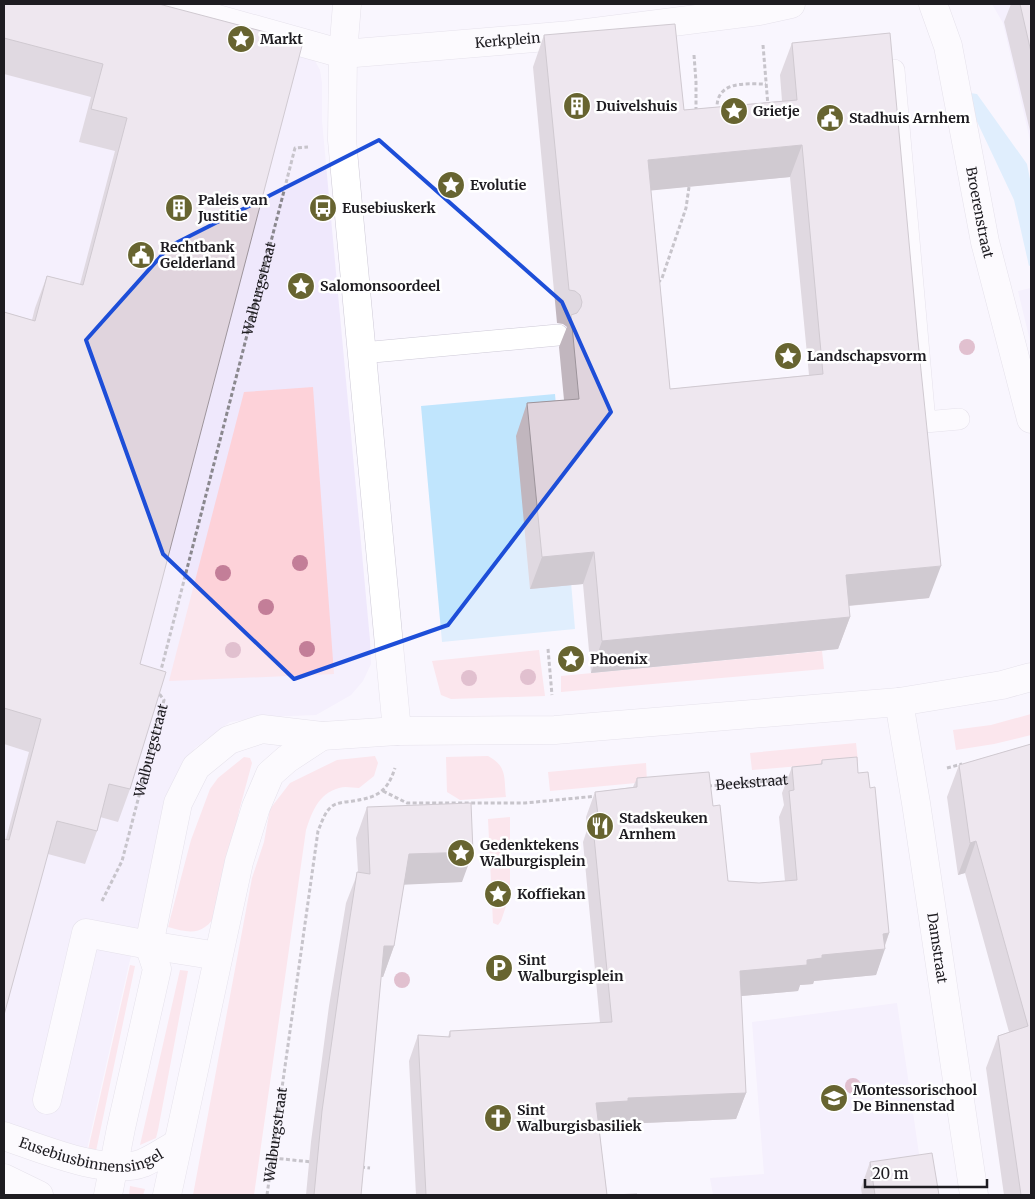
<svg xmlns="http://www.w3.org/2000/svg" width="1035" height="1199" viewBox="0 0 1035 1199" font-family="Merriweather,serif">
<rect width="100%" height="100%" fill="#f9f6fe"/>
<path fill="#efe8fc" d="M4,4L305,53L315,61L320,70L322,83V121L370,640L371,664L363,681L351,695L316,715L264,717L230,722L195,748L183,765L129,964L87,1149L4,1125Z
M992,4H1031V144L1003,23Z
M1031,288V345L1018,291Z
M897,1003L925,1195H713L710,1178L764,1174L752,1022Z"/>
<path fill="#fdd2d9" d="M313,387L334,674L169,681L244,392Z
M539,650L545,696L451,699L441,695L432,661Z
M822,651L824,669L561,692V676Z
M1031,714V735L994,744L956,750L953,730L991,725Z
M856,743L858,761L752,770L750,753Z
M375,756L378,763L374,776L359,788C353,788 345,786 339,788C318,794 312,812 306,830L254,1195H193L252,878L264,842L270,809L290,783L337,760Z
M488,756C507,766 504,777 506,797L460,800L447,792L446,757Z
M244,757L250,758L252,763L239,811L218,912C204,935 192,934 168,927L191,840L210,789L218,778Z
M646,763L647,782L550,791L548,772Z
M510,817V894L501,921L498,925L493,923L488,819Z
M130,965L135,966L96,1151L88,1150Z
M180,970L188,971L158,1130L156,1138L140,1145Z
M130,1186L145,1189L143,1195H129Z"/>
<path fill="#c0e5fd" d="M963,92L977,94L1027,164L1031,184V265L1029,266L1014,200Z
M555,394L575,629L442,642L421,406Z"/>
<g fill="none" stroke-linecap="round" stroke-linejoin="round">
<g stroke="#cecad7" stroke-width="22">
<path id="lane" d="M894,70L925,422L959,419
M362,353L558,335"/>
</g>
<g stroke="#cecad7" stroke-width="29">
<g id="street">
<path id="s5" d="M164,4L343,54L571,35L759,11L791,4"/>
<path d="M347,4L343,54L342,140L397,731L555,730L899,702L1002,685L1031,677"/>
<path id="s6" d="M933,4L948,46L985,242L1031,419"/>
<path id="s7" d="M899,702L916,803L974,1195"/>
<path d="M47,1100L86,933L149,945L218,956"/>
</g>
</g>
<g stroke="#cecad7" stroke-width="29">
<g id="secondary">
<path id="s8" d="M4,1136C40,1148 107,1177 143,1163C155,1158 166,1150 177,1144"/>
<path d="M4,1178L39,1195"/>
<path d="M108,1195L121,1128L157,969L149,945L178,803L196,767L229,740L262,729L322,736L397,731"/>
<path d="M167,1195L239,862L256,807L270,774L287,759L322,736"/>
</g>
</g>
<g stroke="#8a888e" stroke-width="3" stroke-dasharray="4 2.5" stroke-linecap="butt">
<path d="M763,45L768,106"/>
<path d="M694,55L696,82V111"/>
<path d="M717,111C715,80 745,84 766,84"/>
<path d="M658,283L662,278L686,208L689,187"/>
<path d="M548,649L552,695"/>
<path id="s1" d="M160,674L295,148L308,147"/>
<path d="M947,768L962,764"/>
<path id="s2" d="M708,786L792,779"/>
<path d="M383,791L407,803H525L597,796"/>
<path id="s3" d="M102,901L122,861L164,700L158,692"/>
<path d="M273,1158L312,1162"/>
<path d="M361,1167L370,1168"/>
<path id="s4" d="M267,1195L318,831C322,822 325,810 334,805C340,802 347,802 353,801C378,797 387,792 395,768"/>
</g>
<use href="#lane" stroke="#fff" stroke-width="21"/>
<use href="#street" stroke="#fff" stroke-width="28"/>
<use href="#secondary" stroke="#fff" stroke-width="28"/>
</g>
<g fill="#c37e98">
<circle cx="967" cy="347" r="8"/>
<circle cx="300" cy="563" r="8"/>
<circle cx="223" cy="573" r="8"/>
<circle cx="266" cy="607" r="8"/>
<circle cx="307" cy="649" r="8"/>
<circle cx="233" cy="650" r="8"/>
<circle cx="528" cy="677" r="8"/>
<circle cx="469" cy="678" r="8"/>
<circle cx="402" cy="980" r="8"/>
<circle cx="853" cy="1086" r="8"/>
</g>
<path fill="#c1b6be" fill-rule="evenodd" d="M4,4H159L140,664L130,789L118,822L100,817L97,831L85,864L48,854L6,839L29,752L4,744V312L32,320L35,308L47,276L80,284L115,151L79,142L91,97L4,74Z
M1011,4H1031V135L1004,22Z
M544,35L684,110L782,101L780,75L792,43L929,598L849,606L850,617L838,649L591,673L583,584L530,589L516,436L527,403L564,400L559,347L567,327L563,324L557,323L533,67ZM790,177L809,375L670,389L651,190Z
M1031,744V1195H1004L986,1068L998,1036L1009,1032L965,873L958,875L947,797L959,765Z
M822,760L858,773L870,788L889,933L876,975L814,981L813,984L800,985L798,991L741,996L746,1093L736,1119L620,1124L619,1126L599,1128L607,1195H416L409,1061L418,1035L448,1037L450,1031L600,1023L583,842L587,830L586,817L595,792L633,787L637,778L713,806L728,881L759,883L785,881L779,817L784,805L782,793L792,767L820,765Z
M367,807L462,882L404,884L394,946L383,977H381L361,1195H306L311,1142L329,1006L346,903L358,872L356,838Z
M870,1162L939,1195H862L861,1188Z"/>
<path fill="#9d949b" d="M802,145L790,177L636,192L648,160Z
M594,552L583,584L530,589L542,557Z
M941,566L929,598L834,607L846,575Z
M850,617L838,649L591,673L602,641Z
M976,841L965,873L958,875L970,843Z
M473,852L462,882L398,885L409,854Z
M889,933L883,950L885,949L876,975L814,981L813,984L800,985L798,991L730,997L740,971L822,955L883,934Z
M384,946H394L383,977H373Z
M746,1093L736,1119L620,1124L619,1126L587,1129L596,1103L628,1098Z"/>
<path fill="#e0d4dd" stroke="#9d949b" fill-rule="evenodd" d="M4,4H159L303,42L140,664L166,672L130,789L109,784L97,831L57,821L4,1015V839L9,840L41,719L4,708V312L35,321L47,276L83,285L127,118L91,109L103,64L4,38Z
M1020,4H1031V52Z
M675,24L684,110L797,100L792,43L890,33L918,341L941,566L846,575L850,617L602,641L594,552L542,557L527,403L579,399L571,315L577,313L581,307L582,302L580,295L575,291L569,290L544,35ZM802,145L823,374L670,389L648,160Z
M1031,744V1195H1021L998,1036L1028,1026L976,841L970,843L959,765Z
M857,757L858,773L868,772L870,788L875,787L889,933L883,934L885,949L822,955V958L807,960V965L740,971L746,1093L628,1098V1101L596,1103L607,1195H426L418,1035L450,1037V1031L612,1022L592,816L598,815L595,792L637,787V778L709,772L713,806L720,805L728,881L759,883L797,880L789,791L794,790L792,767L822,764V760Z
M471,803L473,852L409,854L394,946H384L361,1195H314L322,1111L341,976L357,872L370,874L367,807Z
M932,1153L939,1195H875L870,1162Z
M637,1194V1195H611Z"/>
<path d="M0 0H1035V1199H0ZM379,140L562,302L611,412L448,625L294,679L163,554L86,340L170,246Z" fill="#f9f6fe" fill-opacity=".55" fill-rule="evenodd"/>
<path fill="none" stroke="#1d4ed8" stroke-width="4" stroke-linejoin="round" d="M379,140L562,302L611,412L448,625L294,679L163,554L86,340L170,246Z"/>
<defs>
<g id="sight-disc" transform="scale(1.4375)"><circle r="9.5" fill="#676430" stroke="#fff"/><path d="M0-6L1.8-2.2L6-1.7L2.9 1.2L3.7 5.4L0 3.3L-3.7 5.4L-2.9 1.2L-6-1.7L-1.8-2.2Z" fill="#fff"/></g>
<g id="building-disc" transform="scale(1.4375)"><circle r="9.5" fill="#676430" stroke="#fff"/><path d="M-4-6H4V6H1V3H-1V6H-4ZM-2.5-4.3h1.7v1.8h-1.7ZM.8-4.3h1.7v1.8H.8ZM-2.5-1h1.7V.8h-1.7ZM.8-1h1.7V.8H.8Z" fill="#fff"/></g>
<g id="civic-disc" transform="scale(1.4375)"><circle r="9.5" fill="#676430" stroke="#fff"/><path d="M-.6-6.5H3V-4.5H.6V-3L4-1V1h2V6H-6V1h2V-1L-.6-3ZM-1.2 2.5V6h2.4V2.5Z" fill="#fff"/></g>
<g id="bus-disc" transform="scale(1.4375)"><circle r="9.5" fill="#676430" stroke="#fff"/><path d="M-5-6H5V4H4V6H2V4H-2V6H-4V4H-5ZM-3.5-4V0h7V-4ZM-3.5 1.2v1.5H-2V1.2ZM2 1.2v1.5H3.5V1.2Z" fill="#fff"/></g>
<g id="restaurant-disc" transform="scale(1.4375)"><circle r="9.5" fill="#676430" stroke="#fff"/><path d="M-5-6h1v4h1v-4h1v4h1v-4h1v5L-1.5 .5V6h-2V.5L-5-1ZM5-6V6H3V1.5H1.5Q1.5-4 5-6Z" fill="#fff"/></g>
<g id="parking-disc" transform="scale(1.4375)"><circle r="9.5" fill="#676430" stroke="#fff"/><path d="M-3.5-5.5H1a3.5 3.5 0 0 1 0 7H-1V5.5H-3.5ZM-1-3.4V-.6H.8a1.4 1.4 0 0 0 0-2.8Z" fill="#fff"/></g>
<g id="school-disc" transform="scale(1.4375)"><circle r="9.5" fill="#676430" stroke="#fff"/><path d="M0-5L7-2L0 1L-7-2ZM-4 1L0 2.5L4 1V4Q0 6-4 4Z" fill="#fff"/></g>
<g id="church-disc" transform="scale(1.4375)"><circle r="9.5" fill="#676430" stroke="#fff"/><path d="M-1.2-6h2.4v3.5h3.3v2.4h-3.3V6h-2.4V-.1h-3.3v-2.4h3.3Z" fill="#fff"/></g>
</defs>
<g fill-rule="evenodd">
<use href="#sight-disc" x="241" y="39"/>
<use href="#building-disc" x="577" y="106"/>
<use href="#sight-disc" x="734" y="111"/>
<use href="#civic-disc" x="830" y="118"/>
<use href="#sight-disc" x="451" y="185"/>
<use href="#building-disc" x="179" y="208"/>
<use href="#bus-disc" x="323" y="208"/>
<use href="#civic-disc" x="141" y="255"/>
<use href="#sight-disc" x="301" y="286"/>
<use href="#sight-disc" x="788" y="356"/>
<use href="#sight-disc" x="571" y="659"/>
<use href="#restaurant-disc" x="600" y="826"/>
<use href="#sight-disc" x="461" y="853"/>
<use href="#sight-disc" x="498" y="894"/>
<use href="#parking-disc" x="499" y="968"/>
<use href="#school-disc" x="834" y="1098"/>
<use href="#church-disc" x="498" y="1118"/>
</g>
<g text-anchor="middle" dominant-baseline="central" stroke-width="5" stroke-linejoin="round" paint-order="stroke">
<g font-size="14" font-weight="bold" fill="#1e1c21" stroke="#fff" text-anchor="start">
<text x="260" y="39">Markt</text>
<text x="596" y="106">Duivelshuis</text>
<text x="753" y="111">Grietje</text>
<text x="849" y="118">Stadhuis Arnhem</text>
<text x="470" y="185">Evolutie</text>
<text x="198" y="200">Paleis van<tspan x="198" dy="16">Justitie</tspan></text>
<text x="342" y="208">Eusebiuskerk</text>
<text x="160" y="247">Rechtbank<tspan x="160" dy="16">Gelderland</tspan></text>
<text x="320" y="286">Salomonsoordeel</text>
<text x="807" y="356">Landschapsvorm</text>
<text x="590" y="659">Phoenix</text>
<text x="619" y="818">Stadskeuken<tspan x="619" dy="16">Arnhem</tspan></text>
<text x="480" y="845">Gedenktekens<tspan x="480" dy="16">Walburgisplein</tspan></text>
<text x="517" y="894">Koffiekan</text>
<text x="518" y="960">Sint<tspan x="518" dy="16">Walburgisplein</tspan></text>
<text x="853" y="1090">Montessorischool<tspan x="853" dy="16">De Binnenstad</tspan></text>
<text x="517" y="1110">Sint<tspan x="517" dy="16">Walburgisbasiliek</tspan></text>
</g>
<g font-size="14" fill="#1e1c21" stroke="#fff">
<text stroke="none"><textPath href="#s5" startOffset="351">Kerkplein</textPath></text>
<text stroke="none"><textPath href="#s6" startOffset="214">Broerenstraat</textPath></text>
<text stroke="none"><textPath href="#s1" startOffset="398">Walburgstraat</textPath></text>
<text stroke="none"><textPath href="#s3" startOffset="159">Walburgstraat</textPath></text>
<text stroke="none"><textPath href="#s2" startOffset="44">Beekstraat</textPath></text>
<text stroke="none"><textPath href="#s7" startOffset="249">Damstraat</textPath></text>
<text stroke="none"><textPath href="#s4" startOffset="61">Walburgstraat</textPath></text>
<text stroke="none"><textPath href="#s8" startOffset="91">Eusebiusbinnensingel</textPath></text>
</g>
</g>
<rect width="1035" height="1199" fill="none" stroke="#1e1c21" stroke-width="10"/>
<path d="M865 1179v8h122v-8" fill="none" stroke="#1e1c21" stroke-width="2.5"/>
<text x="872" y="1179" font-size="15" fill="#1e1c21" stroke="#ffffff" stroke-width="4" paint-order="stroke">20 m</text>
</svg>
